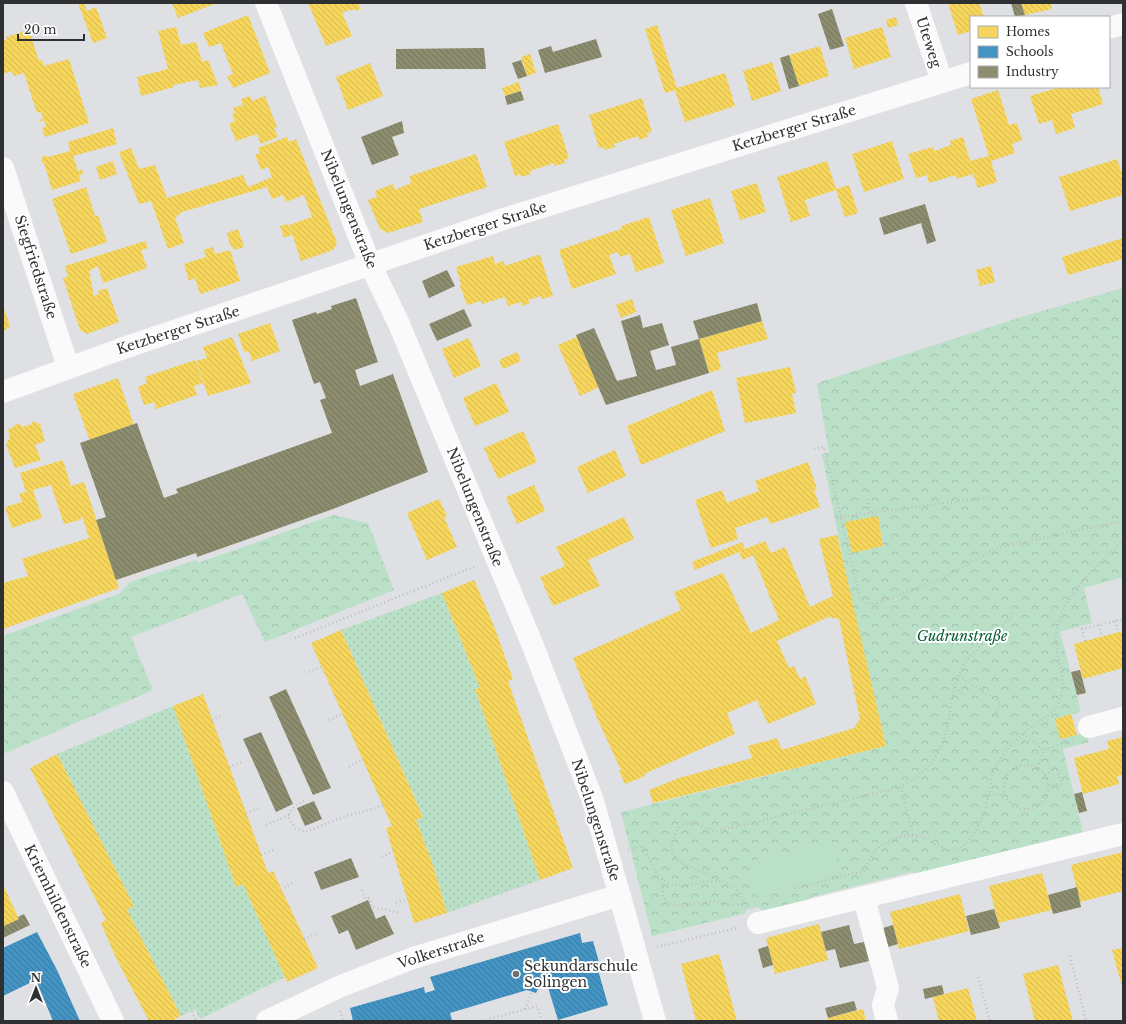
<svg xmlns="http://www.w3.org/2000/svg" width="1126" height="1024" viewBox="0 0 1126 1024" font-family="'Libre Baskerville',serif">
<defs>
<pattern id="grass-dots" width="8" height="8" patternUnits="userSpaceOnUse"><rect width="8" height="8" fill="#bae1c8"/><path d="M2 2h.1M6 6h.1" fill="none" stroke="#a0c1ac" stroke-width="1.8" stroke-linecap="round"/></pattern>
<pattern id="forest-crowns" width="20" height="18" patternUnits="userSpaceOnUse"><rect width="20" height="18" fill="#bae1c8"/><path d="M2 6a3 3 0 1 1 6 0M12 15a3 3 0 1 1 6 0" fill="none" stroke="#a0c1ac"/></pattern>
<pattern id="homes-back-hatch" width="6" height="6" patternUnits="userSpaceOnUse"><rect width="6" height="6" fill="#f6d55c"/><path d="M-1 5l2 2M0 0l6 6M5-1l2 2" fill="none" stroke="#d3b750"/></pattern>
<pattern id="schools-back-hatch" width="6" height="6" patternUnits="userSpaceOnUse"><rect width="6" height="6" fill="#4393c3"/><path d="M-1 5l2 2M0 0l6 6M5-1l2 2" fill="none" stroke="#38789f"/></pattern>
<pattern id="industry-back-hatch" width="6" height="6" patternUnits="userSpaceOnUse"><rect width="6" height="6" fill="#8c8c6e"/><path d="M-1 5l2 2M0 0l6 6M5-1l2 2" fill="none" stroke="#73735b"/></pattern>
</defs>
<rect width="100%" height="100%" fill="#dee0e3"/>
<path fill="url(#grass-dots)" d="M442,593L480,688L475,689L540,880L447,913L432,862L416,820L423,816L341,630Z
M173,706L236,887L243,884L285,977L200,1019L195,1009L181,1016L127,910L134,906L57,754Z"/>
<path fill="url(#forest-crowns)" d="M1123,288V577L1084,588L1092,623L1060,632L1081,712L1071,715L1077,735L1087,733L1089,742L1063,749L1083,832L919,874L911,872L812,897L808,905L770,915L758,907L746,910V913L652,936L621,812L886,746L849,590L822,454L829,453L817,383L1018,318Z
M333,515L368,523L394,590L265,642L242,594L131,637L153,690L3,754V636L119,594L130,582L196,560L198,563Z"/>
<path fill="#bae1c8" d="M832,841L841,874L756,896L748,862Z"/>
<path fill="url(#homes-back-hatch)" d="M78,3H84L87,11L96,7L107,38L93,43Z
M172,3H217L178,18Z
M308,3H358L361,10H349L342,13L352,36L326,46Z
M948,3H979L984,17H971V31L958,35Z
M1021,3H1051L1052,9L1025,15Z
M248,15L270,73L233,88L227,76L233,74L221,43L209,47L203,33Z
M896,17L898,25L888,28L886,20Z
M657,25L677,88L725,73L735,106L685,122L675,90L665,93L645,29Z
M176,27L181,45L196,42L202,62L208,60L218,85L200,88L198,80L173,85L174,87L141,96L137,77L168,69L158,31Z
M882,27L891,57L854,69L845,38Z
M29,30L39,61L42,60L44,66L69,59L89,123L45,137L42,128L46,127L44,120L40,122L39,120L43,119L41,112L37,113L24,73L14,76L12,71L3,74V41L7,39L6,37Z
M820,46L829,76L799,86L789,55Z
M530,54L536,73L527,76L521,57Z
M772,62L781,91L752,101L743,71Z
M370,63L383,96L348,110L336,77Z
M519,82L521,91L505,96L502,88Z
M1060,87H1098L1103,104L1071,114L1075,128L1056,134L1052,120L1039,124L1030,96Z
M998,90L1009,125L1017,123L1022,140L1012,144L1015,153L991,161L997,182L978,188L973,174L957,179L956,175L929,183L927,175L916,178L908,154L933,147L935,151L951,145L950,141L963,137L970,161L989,156L971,99Z
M250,96L252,101L265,96L277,127L274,128L278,137L261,144L257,134L236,141L229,124L235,121L232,114L235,113L233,108L243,105L241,99Z
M642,98L652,132L647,133L648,137L639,140L638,136L614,144L615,147L605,150L604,147L599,148L589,115Z
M558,124L569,158L564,160L565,163L555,166L554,163L530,171L531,174L521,177L520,174L515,176L504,142Z
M113,128L117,144L73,156L78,171L82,169L83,174L79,175L81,181L52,190L44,163L41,161L44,155L48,157L70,151L68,142Z
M287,137L289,142L296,139L337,243L333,250L301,261L289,225L312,217L304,195L286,202L283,195L272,199L267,187L182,212L175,218L184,243L168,249L151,201L139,204L119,152L131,148L139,169L155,165L167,198L243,175L248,187L272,177L268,167L261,170L255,155L260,153L258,148Z
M892,141L904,179L864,192L852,154Z
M476,154L487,187L419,209L423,222L388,233L380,229L368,200L377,197L375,191L393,184L395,190L411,183L410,176Z
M1117,159L1123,177V195L1070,211L1059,177Z
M113,161L117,174L100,180L96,167Z
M827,161L836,189L849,185L858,213L845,217L836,190L805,200L810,216L791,222L777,177Z
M757,183L766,212L740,220L731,191Z
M86,187L95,216L98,215L107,242L71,254L52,199Z
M710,198L724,243L686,256L671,210Z
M649,217L664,263L636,272L630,254L620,257L618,252L609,255L616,274L572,289L559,250L612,232L622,229L621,226Z
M288,224L292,235L284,238L280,226Z
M238,229L244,247L235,250L230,245L227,233Z
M1123,238V259L1068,275L1062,257Z
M145,241L148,248L141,250L147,268L103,283L98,266L89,271L94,296L99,294L98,291L107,288L119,322L87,334L80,330L63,278L68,277L65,266Z
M213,247L215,254L230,250L240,281L200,294L195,278L189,281L184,264L206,257L204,250Z
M537,255H540L553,296L542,299L541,296L528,300L530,303L522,306L521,302L508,306L505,297L482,304L481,301L467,305L460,286L461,284L456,267L493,256L495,264L503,261L505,266Z
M991,266L995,282L980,286L976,270Z
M632,299L636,312L621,318L616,305Z
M3,306L10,326L3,332Z
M762,321L768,339L717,353L721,369L709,373L699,339Z
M270,323L280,351L252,361L249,351L244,352L238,334Z
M232,337L251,383L208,396L196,361L207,358L203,347Z
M577,337L599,387L580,396L558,345Z
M469,338L481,366L454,378L442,349Z
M517,352L521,361L503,369L499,360Z
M195,360L203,383L194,386L197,395L156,409L154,402L144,405L138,387L147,383L145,377Z
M790,367L796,393L792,394L796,413L745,423L736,378Z
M118,378L134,425L90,441L73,394Z
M496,383L509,412L475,426L463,398Z
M712,390L725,431L641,465L627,426Z
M33,421L40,424L45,441L35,445L41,460L15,468L6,444L10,437L8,430L19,423L23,427L32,424Z
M523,431L537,462L498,479L484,448Z
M615,450L626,476L588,493L577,467Z
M63,460L71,486L84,482L119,588L3,629V583L28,576L22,559L89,538L82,516L80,520L64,524L51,485L33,490L42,518L12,528L5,507L22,502L19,494L26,492L20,473Z
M808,462L817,489L814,490L820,507L770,524L767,517L735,528L738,539L711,548L695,500L722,490L727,503L759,491L755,481Z
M534,485L545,511L517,524L506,497Z
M439,499L447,516L444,517L457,547L427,560L407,513Z
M878,516L883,546L852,553L845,522Z
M624,517L634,539L588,560L600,586L553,606L540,577L565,566L556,547Z
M837,535L886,746L653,803L649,790L679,778L752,758L748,746L777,738L782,750L854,728L860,719L839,619L828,617L777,641L789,668L794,666L800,679L805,676L816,704L768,724L757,700L727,713L735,734L644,774L645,776L625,784L619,771L621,770L597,718L573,658L681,610L674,592L723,573L751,633L779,620L753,555L743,560L739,552L695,570L692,562L742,542L745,549L765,541L771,553L785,547L810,607L833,596L819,539Z
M474,580L494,626L513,679L508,681L573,868L540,880L475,689L480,688L442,593Z
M341,630L423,817L416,820L432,862L447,913L414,923L386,828L392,826L311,643Z
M1123,631V668L1083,679L1074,644Z
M203,694L268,873L273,871L318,968L287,982L243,884L236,887L173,706Z
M1071,714L1077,735L1060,739L1055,719Z
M1123,737V775L1117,776L1119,784L1083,794L1074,758L1109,749L1107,741Z
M57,754L134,906L127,910L181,1016L171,1021H149L116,958L101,923L106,920L30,768Z
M1123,852V891L1080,902L1071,865Z
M1042,873L1052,910L998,923L989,886Z
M3,885L19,919L4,926L3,923Z
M960,894L969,931L899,949L890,912Z
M819,924L828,960L775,974L766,938Z
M1123,948V990L1112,950Z
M719,954L737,1021H696L681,964Z
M1058,965L1073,1021H1035L1023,974Z
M968,988L977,1021H939L933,997Z
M863,1009L866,1021H828V1018Z"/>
<path fill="url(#schools-back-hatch)" d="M37,932L57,970L80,1021H53L36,980L3,996V948Z
M580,933L582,943L593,941L601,969L598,970L608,1005L558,1020L547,984L539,987L536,993L527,990L450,1013L452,1020L450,1021H353L350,1008L424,987L425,993L435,990L430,977Z"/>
<path fill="url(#industry-back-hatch)" d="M1011,3H1021L1025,15L1015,17Z
M832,9L844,46L830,50L818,14Z
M596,39L602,57L545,73L538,50L551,46L553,52Z
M484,48L486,69H396V49Z
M789,55L799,86L789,89L780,58Z
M521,60L527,76L518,79L512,63Z
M521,91L524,100L507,105L505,96Z
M402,121L404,133L392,137L399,155L372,165L361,137Z
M925,204L936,241L927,244L921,223L884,235L879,218Z
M447,270L455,286L429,298L422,281Z
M356,298L378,362L355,370L360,386L393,374L428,472L333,509L197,557L196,553L116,580L96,520L106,517L80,443L137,423L164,498L178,493L176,489L332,433L320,400L326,398L320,382L314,384L292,320L316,312L317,314L332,309L331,306Z
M757,303L762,321L699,339L693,321Z
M464,309L472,326L437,341L429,324Z
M640,315L643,328L662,323L669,345L650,351L656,370L676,365L671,347L699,339L709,373L606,405L576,335L594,328L617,381L637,376L621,321Z
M1080,670L1086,693L1077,695L1071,672Z
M286,689L331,788L313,795L269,697Z
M261,732L293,804L276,812L243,739Z
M1082,792L1087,811L1079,813L1074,794Z
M314,801L322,819L305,826L297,808Z
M351,858L359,877L321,890L314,872Z
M1077,887L1081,907L1053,914L1048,895Z
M368,900L376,919L385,915L394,934L356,950L348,930L339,934L331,916Z
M994,909L1000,928L971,935L966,916Z
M24,914L30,925L3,938V923L4,926L19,919L18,917Z
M849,925L854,944L864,942L869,961L840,968L835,949L826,951L821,932Z
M893,925L898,944L888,947L883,928Z
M768,946L773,965L763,968L758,949Z
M942,985L944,994L925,999L923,989Z
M854,1001L857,1010L828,1018L825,1008Z"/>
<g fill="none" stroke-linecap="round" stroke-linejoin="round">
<path stroke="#bebfc0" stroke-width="2.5" stroke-dasharray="1 3" stroke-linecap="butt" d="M814,449L824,447L860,597L866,603L873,604C901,594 928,585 954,572C970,564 984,554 1000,547L1123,521
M867,499L871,513
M840,517L991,497
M1115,621L1118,632
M1099,625L1102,636
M295,638L476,566
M1085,641L1082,629L1123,619
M309,672L321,667
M959,676L1001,703L995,714
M955,688L965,695
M212,720L223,715
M329,720L342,714
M1023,734L1044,750L1074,741
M1004 787a22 22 0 1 1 44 0a22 22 0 1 1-44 0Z
M229,767L242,762
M349,767L363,759
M1038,768L1044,750
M1045,775L1056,767L1062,784L1048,785
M901,787L913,836
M989,794L1005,795
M304,801C296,805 289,808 289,818L295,828L305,832L343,817L383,806
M246,813L260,808
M266,825L289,815
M628,850L642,846C648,856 654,873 664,880C689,899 724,858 745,903L749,902
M261,855L276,849
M382,857L393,851
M662,879L663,896L668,903L678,906L714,901L732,906L745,903
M717,880C702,866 658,868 676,832C678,827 683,824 688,823C699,822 707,831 717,831L901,787C939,764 944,748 951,706C953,692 956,676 964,665C977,645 1000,631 1015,612
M794,889L864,871C868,863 872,854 878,848C888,839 908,833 921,837C941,845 952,861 971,838C979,828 985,811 988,799C991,787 990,775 997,764C1003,753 1014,742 1023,734C1034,723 1054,716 1060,700C1067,681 1057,662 1056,643C1054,602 1097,566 1123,540
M281,890L292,883
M362,890L366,899L369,898L372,907L400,913
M396,903L408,899
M304,939L316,934
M657,947L736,928
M1070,956L1086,1021
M978,977L990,1021
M525,1009L532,992
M192,1011L196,1021
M340,1011L344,1021
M482,1021L537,1006L542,1021"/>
<path stroke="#fafafb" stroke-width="22" d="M266,3L370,264L399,324L533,646L593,801L655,1021
M916,3L942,82
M1109,28L1123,24
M3,168L68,367
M3,392L121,349L507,218L971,73
M1089,727L1123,718
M3,792L113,1021
M864,898L888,988L883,1005L887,1021
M758,923L1123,834
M267,1021L341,986L413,958L620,895"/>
</g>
<circle fill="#6c6e70" stroke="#fff" stroke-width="1.5" cx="516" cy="974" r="4"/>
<g text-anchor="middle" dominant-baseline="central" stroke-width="4" stroke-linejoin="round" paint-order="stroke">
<g font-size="14" fill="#2e3032" stroke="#fff">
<text transform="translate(929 42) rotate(72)">Uteweg</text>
<text transform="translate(794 128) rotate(-17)">Ketzberger Straße</text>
<text transform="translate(349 209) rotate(68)">Nibelungenstraße</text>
<text transform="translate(485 226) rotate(-18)">Ketzberger Straße</text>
<text transform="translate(36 267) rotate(72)">Siegfriedstraße</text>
<text transform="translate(178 330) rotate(-18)">Ketzberger Straße</text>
<text transform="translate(475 507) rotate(68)">Nibelungenstraße</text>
<text transform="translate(596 820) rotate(72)">Nibelungenstraße</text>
<text transform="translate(58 906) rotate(64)">Kriemhildenstraße</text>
<text transform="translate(441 950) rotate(-18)">Volkerstraße</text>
</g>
<g font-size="14" font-style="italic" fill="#045b31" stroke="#fff">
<text x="962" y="636">Gudrunstraße</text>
</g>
<g font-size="14" fill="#2e3032" stroke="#fff" text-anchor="start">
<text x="524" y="966">Sekundarschule<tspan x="524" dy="16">Solingen</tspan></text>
</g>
</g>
<rect width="1126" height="1024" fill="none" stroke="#2e3032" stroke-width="8"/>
<rect x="970" y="16" width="140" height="72" fill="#ffffff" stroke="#abacad"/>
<rect x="978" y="26" width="20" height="12" fill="#f6d55c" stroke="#abacad"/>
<text x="1006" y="36" font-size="12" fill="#2e3032">Homes</text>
<rect x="978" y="46" width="20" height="12" fill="#4393c3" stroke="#abacad"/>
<text x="1006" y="56" font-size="12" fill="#2e3032">Schools</text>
<rect x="978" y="66" width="20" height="12" fill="#8c8c6e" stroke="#abacad"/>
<text x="1006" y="76" font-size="12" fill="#2e3032">Industry</text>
<g transform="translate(36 988)" stroke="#ffffff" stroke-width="3" paint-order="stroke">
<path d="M0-3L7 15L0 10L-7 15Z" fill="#2e3032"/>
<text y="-6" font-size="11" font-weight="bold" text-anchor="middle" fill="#2e3032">N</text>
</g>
<path d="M18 34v6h66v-6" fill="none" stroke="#2e3032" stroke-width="2"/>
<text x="24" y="34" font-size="12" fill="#2e3032" stroke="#ffffff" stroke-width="3" paint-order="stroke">20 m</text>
</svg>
